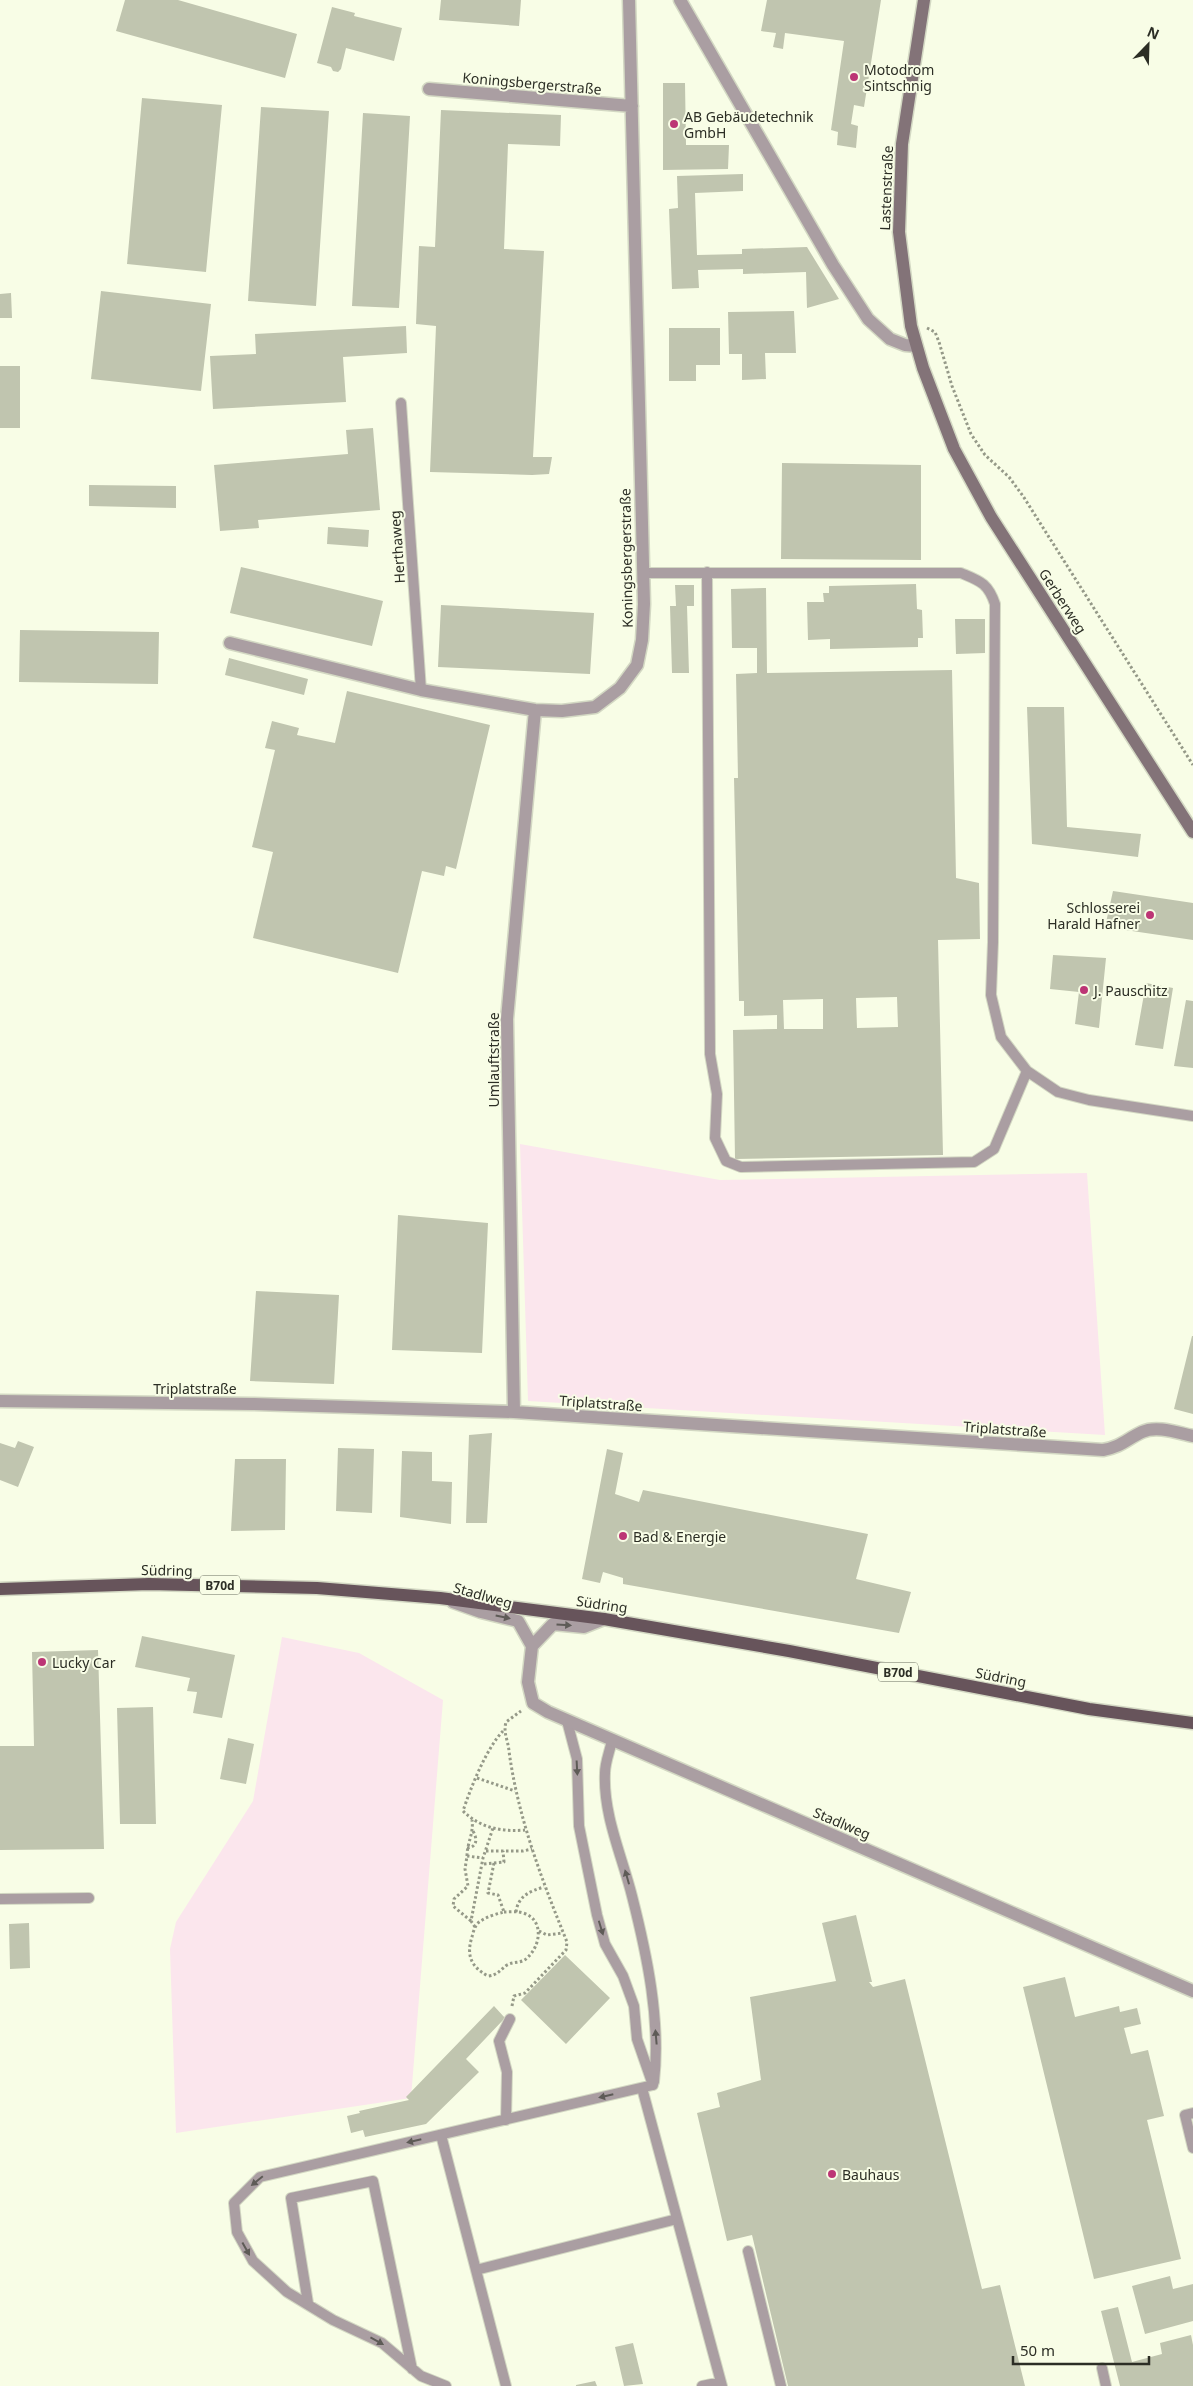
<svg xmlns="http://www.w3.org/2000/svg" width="1193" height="2386" viewBox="0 0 1193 2386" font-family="'Noto Sans',sans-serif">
<rect width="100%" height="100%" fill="#f8fde6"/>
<path fill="#fbe6ed" d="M520,1144L720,1180L1087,1173L1105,1435L528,1401Z
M282,1637L359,1653L443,1700L411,2098L176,2133L170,1949L176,1922L253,1801Z"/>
<path fill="#c0c5af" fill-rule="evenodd" d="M125,0H178L297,34L285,78L116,31Z
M441,0H521L519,26L439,20Z
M767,0H881L864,107L854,105L851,124L858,126L856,148L837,145L838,132L831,130L844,41L785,33L783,49L773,47L776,33L761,31Z
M332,7L355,13L354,16L402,28L394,61L346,48L341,69L338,72L333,71L331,67L317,63Z
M663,83H685L686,145H729L728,169L663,170Z
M142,98L222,105L206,272L127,264Z
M261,107L329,111L316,306L248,301Z
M441,110L561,115L560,146L508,144L504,249L544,251L533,457H552L549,474L532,475L430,472L436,326L416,324L419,246L435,247Z
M363,113L410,116L399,308L352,306Z
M743,174V191L695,193L697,255L742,254V249L807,247L839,299L807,308L806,272L743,274V269L698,270L699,288L672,289L669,209L678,208L677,176Z
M101,291L211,304L201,391L91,379Z
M11,293L12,318H0V294Z
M794,311L796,353H765L766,379L742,380V354H729L728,312Z
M406,326L407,353L343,357L346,402L213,409L210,356L256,354L255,334Z
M669,328H720V365H696V381H669Z
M0,366H20V428H0Z
M373,428L380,510L258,520L259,528L220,531L214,465L348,454L346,430Z
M782,463L921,465V560L781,559Z
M89,485L176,486V508L89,506Z
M328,527L369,530L368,547L327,544Z
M241,567L383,601L372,646L230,613Z
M916,584L917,609L922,610L923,638H918V647L830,649V639L808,640L807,602H824L823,593H829V586Z
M675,585H694V606H687L689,673H672L670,606H676Z
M766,588L767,673L952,670L956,878L979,883L980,939L938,940L943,1155L735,1159L733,1030L777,1029V1015L744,1016V1001H739L734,778H738L736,674L757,673V648H732L731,589ZM897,997L898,1027L857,1028L856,998ZM823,999V1029H784L783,1000Z
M441,605L594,613L590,674L438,667Z
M955,619H985V653L956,654Z
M20,630L159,632L158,684L19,682Z
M229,658L308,679L304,695L225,675Z
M347,691L490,725L456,869L446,866L444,876L422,871L398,973L253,938L273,852L252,847L275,750L265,748L272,721L299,728L297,735L335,743Z
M1027,707H1064L1067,827L1141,834L1138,857L1032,844Z
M1113,891L1193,903V940L1105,927Z
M1053,955L1106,958L1099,1028L1075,1024L1079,992L1050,989Z
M1146,983L1173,988L1163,1049L1135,1045Z
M1186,1000L1193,1001V1068L1174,1066Z
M398,1215L488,1223L482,1353L392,1350Z
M256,1291L339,1295L334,1384L250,1381Z
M1192,1336H1193V1414L1174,1409Z
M492,1433L487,1523H466L469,1435Z
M18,1441L34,1447L18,1487L0,1480V1443L15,1448Z
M338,1448L374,1449L372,1513L336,1511Z
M607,1449L623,1453L615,1494L639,1502L643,1490L868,1534L856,1579L911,1592L899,1633L623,1584V1578L603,1572L600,1583L582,1579Z
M402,1451L432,1452V1481L452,1482L451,1524L400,1517Z
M235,1459H286L285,1530L231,1531Z
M142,1636L235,1655L222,1718L193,1713L197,1692L187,1691L190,1678L135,1667Z
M98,1650L104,1849L0,1850V1746H34L32,1652Z
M153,1707L156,1824H120L117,1708Z
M228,1738L254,1744L246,1784L220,1779Z
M856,1915L872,1982H869L873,1987L905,1979L982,2289L1000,2285L1025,2386H788L752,2235L727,2241L697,2113L720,2107L717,2093L761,2080L750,1997L836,1981L822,1923Z
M29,1923L30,1968L10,1969L9,1924Z
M565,1955L610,1998L566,2044L521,2000Z
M1065,1977L1075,2017L1119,2006L1120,2012L1137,2008L1141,2024L1124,2028L1131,2054L1148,2050L1164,2116L1147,2120L1181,2259L1094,2279L1023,1987Z
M494,2006L505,2018L466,2059L479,2072L426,2124L365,2137L363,2130L351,2133L347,2116L360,2113L359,2111L409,2100L406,2097Z
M1170,2276L1173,2289L1193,2284V2321L1145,2334L1132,2286Z
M1118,2307L1132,2362L1162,2354L1160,2343L1191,2335L1193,2345V2386H1120L1101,2311Z
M633,2343L643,2384L624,2386L615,2347Z
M595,2381L597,2386H576V2385Z"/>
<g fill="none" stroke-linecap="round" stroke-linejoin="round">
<g stroke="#d3d8c3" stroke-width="12">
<path id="lane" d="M401,403L421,690
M707,572L710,1054L717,1094L715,1138L726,1161L741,1167L974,1162L994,1149L1027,1071
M643,573H961C980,581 988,583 995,604L993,942L991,995L1001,1037L1027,1071L1058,1092L1089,1100L1193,1116
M567,1721L577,1759L579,1826L597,1915L605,1944L623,1976L634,2006L637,2039L653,2085
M612,1740C610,1751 605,1762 605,1773C603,1815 622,1856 632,1896C647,1955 661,2021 654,2082
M0,1899L89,1898
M642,2088L722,2386
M1193,2113L1185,2115L1193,2148
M506,2120L507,2072L499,2041L510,2019
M441,2135L506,2386
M748,2251L781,2386
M476,2270L677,2219
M308,2303L291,2198L373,2181L412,2369
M1102,2368L1106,2386
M446,2386L421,2376L382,2343L333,2320L287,2292L253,2261L237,2232L234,2203L260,2177L653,2085
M702,2386L721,2382"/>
</g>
<g stroke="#d3d8c3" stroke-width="15">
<path id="street" d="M680,0L833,265L868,319L890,339L905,345L916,346
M429,89L632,106
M230,643L421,690L535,710L562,711L595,707L620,688L637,665L642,640L644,604L629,0
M0,1401L252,1404L514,1412L1103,1450C1121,1447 1127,1439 1142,1432C1157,1425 1178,1433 1193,1436
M514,1412L507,1019L535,710
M453,1602L481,1612L518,1621L532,1646L528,1682L533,1703L548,1712L1193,1991
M532,1646L553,1624L584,1627L604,1619"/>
</g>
<g stroke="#d3d8c3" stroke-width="15">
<path id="secondary" d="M924,0L902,144L899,232L911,326L923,368L954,449L991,517L1193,832"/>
</g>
<g stroke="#d3d8c3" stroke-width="15">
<path id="primary" d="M0,1589L149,1584L317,1588L440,1598L604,1619L789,1651L1089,1709L1193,1723"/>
</g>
<path stroke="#959988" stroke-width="3" stroke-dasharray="2.5 2.5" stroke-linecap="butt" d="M927,328L935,332L939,342L952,386L971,434L985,455L1009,477L1023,496L1193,765
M503,1731C486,1749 471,1787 463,1811C480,1828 502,1832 525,1830
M477,1778L515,1791
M467,1848C478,1847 477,1838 473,1831
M486,1851H523L532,1849
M467,1856C467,1843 474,1833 472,1820
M494,1863L488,1893L498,1895L504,1912
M484,1864L504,1862L503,1851
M504,1912C510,1912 517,1911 523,1913C544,1919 541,1945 528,1957C522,1964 514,1961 507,1965C500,1970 498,1975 488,1976C471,1967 466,1955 472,1937C473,1932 475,1926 478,1923C485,1917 496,1914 504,1912Z
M516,1912C518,1896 530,1891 544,1887
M471,1921L453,1906L454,1899L468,1886L465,1869L467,1856L483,1858
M475,1927L471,1921L483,1858L493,1828
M539,1931L547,1935L563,1933
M512,2006L514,1996L525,1993L566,1950L567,1942C542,1880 518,1818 509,1751C508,1740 503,1733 506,1722L521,1711"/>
<use href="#lane" stroke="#aa9ea2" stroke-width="10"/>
<use href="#street" stroke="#aa9ea2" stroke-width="12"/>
<use href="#secondary" stroke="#837378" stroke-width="12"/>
<use href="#primary" stroke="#67545b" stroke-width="12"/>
</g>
<defs><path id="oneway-solid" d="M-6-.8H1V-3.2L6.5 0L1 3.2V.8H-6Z" transform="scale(1.25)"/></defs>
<g fill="#5e5b57">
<use href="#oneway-solid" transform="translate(503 1617) rotate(12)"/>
<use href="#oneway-solid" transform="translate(564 1625) rotate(4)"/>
<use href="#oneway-solid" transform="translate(577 1768) rotate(87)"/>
<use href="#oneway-solid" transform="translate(627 1877) rotate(-106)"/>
<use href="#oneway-solid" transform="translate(601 1928) rotate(73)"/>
<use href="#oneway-solid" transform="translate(656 2037) rotate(-95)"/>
<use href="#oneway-solid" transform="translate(606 2096) rotate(167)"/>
<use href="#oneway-solid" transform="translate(414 2141) rotate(167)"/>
<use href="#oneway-solid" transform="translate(257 2181) rotate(141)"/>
<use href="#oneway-solid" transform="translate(246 2249) rotate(61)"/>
<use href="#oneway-solid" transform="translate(377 2341) rotate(29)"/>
</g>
<g fill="#bc3575" stroke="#f8fde6" stroke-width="2">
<circle cx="854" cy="77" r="5"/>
<circle cx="674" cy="124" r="5"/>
<circle cx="1150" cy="915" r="5"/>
<circle cx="1084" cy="990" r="5"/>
<circle cx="623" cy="1536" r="5"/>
<circle cx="42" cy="1662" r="5"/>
<circle cx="832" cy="2174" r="5"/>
</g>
<g text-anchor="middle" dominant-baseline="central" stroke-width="4" stroke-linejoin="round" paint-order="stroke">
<g fill="#f8fde6" stroke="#696c5f" stroke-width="1">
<rect x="200" y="1575.5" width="40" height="19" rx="4"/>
<rect x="878" y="1662.5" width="40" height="19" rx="4"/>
</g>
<g font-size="12" font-weight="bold" fill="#2c2e25">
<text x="220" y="1585">B70d</text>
<text x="898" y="1672">B70d</text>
</g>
<g font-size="14" fill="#2c2e25" stroke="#f8fde6" text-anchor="start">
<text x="864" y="69">Motodrom<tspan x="864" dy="16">Sintschnig</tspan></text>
<text x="684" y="116">AB Gebäudetechnik<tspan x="684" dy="16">GmbH</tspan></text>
<text x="1140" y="907" text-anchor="end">Schlosserei<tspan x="1140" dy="16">Harald Hafner</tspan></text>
<text x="1094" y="990">J. Pauschitz</text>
<text x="633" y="1536">Bad &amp; Energie</text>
<text x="52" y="1662">Lucky Car</text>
<text x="842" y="2174">Bauhaus</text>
</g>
<g font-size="14" fill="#2c2e25" stroke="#f8fde6">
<text transform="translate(532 83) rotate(5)">Koningsbergerstraße</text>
<text transform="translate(886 188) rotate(-88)">Lastenstraße</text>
<text transform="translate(397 547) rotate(-94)">Herthaweg</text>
<text transform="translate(626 558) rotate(-91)">Koningsbergerstraße</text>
<text transform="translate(1063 601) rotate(57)">Gerberweg</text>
<text transform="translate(493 1060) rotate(-90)">Umlauftstraße</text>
<text x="195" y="1388">Triplatstraße</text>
<text transform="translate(601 1403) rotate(4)">Triplatstraße</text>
<text transform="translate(1005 1429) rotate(4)">Triplatstraße</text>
<text transform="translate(167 1570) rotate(1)">Südring</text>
<text transform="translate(483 1595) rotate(16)">Stadlweg</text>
<text transform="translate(602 1604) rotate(8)">Südring</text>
<text transform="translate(1001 1677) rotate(11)">Südring</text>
<text transform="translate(842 1823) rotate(23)">Stadlweg</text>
</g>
</g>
<g transform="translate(1148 45) rotate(23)" stroke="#f8fde6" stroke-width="4" paint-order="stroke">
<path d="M0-4L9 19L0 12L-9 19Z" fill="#2c2e25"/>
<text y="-8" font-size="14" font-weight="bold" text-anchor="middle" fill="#2c2e25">N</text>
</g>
<path d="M1013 2356v8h136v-8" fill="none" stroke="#2c2e25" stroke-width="2.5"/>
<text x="1020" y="2356" font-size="15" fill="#2c2e25" stroke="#f8fde6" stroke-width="4" paint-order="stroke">50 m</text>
</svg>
